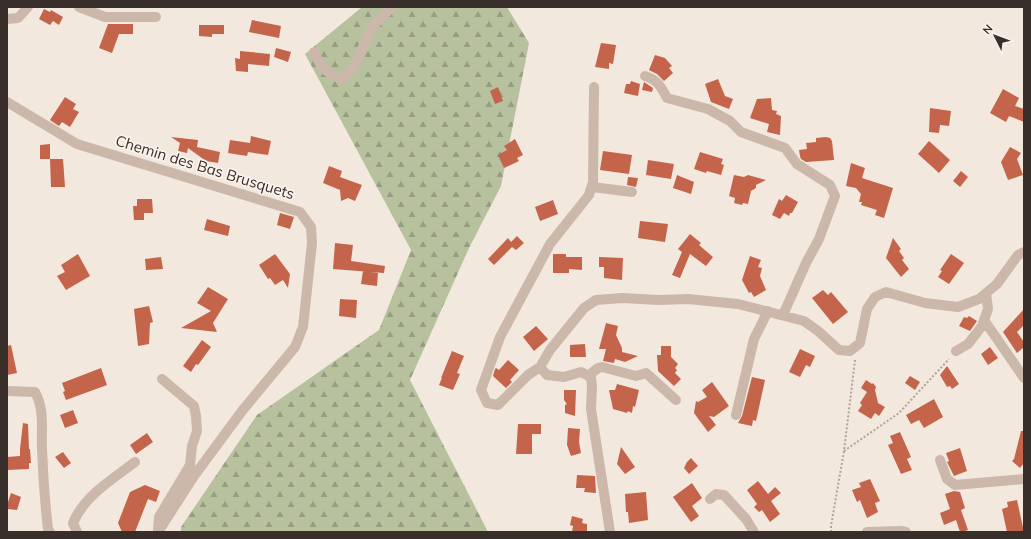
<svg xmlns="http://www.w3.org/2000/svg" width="1031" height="539" viewBox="0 0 1031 539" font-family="Mulish,sans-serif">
<defs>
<pattern id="forest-firs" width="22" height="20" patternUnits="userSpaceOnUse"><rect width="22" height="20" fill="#b7c19e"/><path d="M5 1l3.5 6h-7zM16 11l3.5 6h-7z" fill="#969d81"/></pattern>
</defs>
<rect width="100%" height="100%" fill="#f2e8de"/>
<path fill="url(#forest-firs)" d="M362,7H507L529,43L501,186L469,248L410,380L488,532H181V527L257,415L379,330L411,250L305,54Z"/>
<path fill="#c4644b" d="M44,9L50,12L51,10L63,17L59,25L53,21L50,25L39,19Z
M252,20L281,26L279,38L249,32Z
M108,24H133V34H119L112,53L99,48Z
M199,25H224V34H212V37L199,36Z
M601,43L616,45L613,64L609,63V69L595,67Z
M276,48L291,52L288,62L274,57Z
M240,51L270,54L269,66L248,64V72L236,71L235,58L240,59Z
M655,55L665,58L672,66L669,68L673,73L664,81L657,74L649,70Z
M718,79L725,96L733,99L729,109L711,102L705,84Z
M631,81L640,84L638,96L624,93L626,84H630Z
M644,82L653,88L652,92L642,90Z
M498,87L503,101L495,104L490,91Z
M1003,89L1019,98L1015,106L1024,109V122L1009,116L1006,122L990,113Z
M65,97L76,104L73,109L79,112L70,127L62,122L59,126L50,120Z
M771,98L772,110L777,111L776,114L781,116L780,135L767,132L769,124L750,118L757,99Z
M930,108L951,111L949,126L940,125L939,133L929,132Z
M251,136L271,141L268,155L248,152L247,156L228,153L230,140L250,143Z
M171,137L198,140L197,147L220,152L218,163L206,161L188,148L187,153L178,151L180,143Z
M826,137L830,138L832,141L834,160L806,162L801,159L800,156L799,150L807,149L806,143L816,142V138Z
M515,139L523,155L517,158L519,161L504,168L498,155L507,150L504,146Z
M929,141L950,160L939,173L918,154Z
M50,144V159H63L65,187H51L50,159H40V145Z
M1010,147L1021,153L1017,159L1023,175L1008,180L1001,162Z
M603,151L632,155L629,174L600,170Z
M700,152L723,159L721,164L724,165L721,175L707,171L706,173L694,169Z
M648,160L674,164L671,179L646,175Z
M851,163L865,168L862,178L893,188L884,218L875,215L877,210L861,205L862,202H859L861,194L856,188L846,186Z
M329,166L342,171L340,177L362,185L355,201L348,198L341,201L340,190L323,183Z
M961,171L968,177L960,187L953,181Z
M677,175L694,182L691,194L673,188Z
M734,175L744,177L748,175L766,180L756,185V188L751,191L748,204L743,203L742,205L734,203L735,198L729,196Z
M628,177L638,178L636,187L627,185Z
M786,195L798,202L792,213H790L789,216L784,213L780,219L772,215L779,199L782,201Z
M137,199H152L153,213H144V220H134L133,206H137Z
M553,200L558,214L540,221L535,207Z
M280,213L294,217L290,229L277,225Z
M207,219L230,226L228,236L204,230Z
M640,221L668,224L665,242L638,238Z
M690,234L701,243L699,245L713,257L706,266L690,254L680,278L672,275L682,252L678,249Z
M517,236L524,243L516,250L512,247L494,265L488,259L508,238L511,242Z
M893,238L901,249L899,251L904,258L902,260L909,269L901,277L886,258Z
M335,243L353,245L351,261L385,266L384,273L333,269Z
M78,254L90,276L66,290L57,276L65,272L61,265Z
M275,254L290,274L288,288L283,280L275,285L270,278L268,279L259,265Z
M553,254H566V257H582V270L569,269V273H553Z
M951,254L964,263L949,284L938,277L942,271L940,270Z
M750,256L761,260L758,267L762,268L760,276L766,290L754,297L751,292L749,293L742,280Z
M161,257L163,269L146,270L145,259Z
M599,257L623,258L622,280L604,278V267H599Z
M363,271L378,273L377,286L361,284Z
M208,287L228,299L213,323L217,332L181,328L211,311L197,303Z
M823,290L828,295L831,292L848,312L833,324L812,298Z
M340,299L357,300L356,318L339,316Z
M149,306L153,322L150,323L149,344L138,346L134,309Z
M1024,309V325L1017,332L1024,342V347L1017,353L1003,332Z
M969,316L977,321L970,331L959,326L964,317L967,318Z
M606,323L618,326L616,335L622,348V352L638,356L625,362L615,359L614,363L603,361L606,349H599Z
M536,326L548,339L534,351L523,337Z
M202,340L211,347L198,365L196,364L191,372L183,366Z
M585,344L586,357H570V345Z
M11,345L17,373L7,375V346Z
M661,346H671V357L678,364L675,368L677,370L675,373L681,379L674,386L658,371L657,355H661Z
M990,347L998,358L988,365L981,354Z
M800,349L815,356L810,367L806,365L800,377L789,372Z
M452,351L464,356L457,373L460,374L453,390L439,385L442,378H441Z
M508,360L519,370L510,380L512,382L506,388L493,376L495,369L496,368L499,370Z
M947,366L959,384L952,389L950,386L947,387L940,375Z
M101,368L107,385L66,400L63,392L65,391L62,383Z
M910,376L920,382L915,390L905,383Z
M752,377L765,380L756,421L753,420L752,426L738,423L742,416Z
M866,380L872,384L873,383L876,387L875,390L878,403L885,407L879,416L875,413L871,419L858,411L862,405L860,403L867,392L861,388Z
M712,382L729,406L714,417L709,416L716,425L708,432L694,413L696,401L698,402L707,397L702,390Z
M617,384L639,390L635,407L633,406L632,413L628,411L627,413L613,409L609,390H615Z
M564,390H576L575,416L565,413V405L567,404L564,400Z
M934,399L943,417L924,428L919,420L911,424L906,415Z
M73,410L78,423L65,428L60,415Z
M23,423L28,424L29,449H30L31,463H29V469L7,470V457L20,456V449Z
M518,424H541V434H532V454H516Z
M568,428L580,429L579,442L581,453L571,456L567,445Z
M1021,431H1024V463L1020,468L1012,461L1014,459Z
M900,432L911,457L907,459L912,470L901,474L888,445L893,443L890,436Z
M147,433L153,442L136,454L130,445Z
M621,447L635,467L625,474L617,464Z
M960,448L967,471L954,476L947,462L949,461L946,453Z
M63,452L71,463L64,468L55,457Z
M691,458L698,466L689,474L684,468L687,462Z
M577,475L595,476L596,493L584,492L585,488H576Z
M870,479L880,501L875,503L878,512L867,518L860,500L857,502L852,490L861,487L859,483Z
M758,481L768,494L775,487L781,493L771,501L780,514L770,522L762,510L759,512L754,507L757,504L747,490Z
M692,483L702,498L692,506L699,516L691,522L673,497Z
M145,485L160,491L156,502L148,499L135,532H122L118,523L130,492Z
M954,491L960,492L965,508L961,510L968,530L962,532H960L956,520L944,525L940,513L950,509L945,494Z
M646,492L648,520L629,523L628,512H626L625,494Z
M11,493L21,497L17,510L7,509V505Z
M1017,500L1024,532H1007L1002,509L1008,507L1007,502Z
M572,516L583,519L582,523L587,524V532H572L573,526L570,525Z"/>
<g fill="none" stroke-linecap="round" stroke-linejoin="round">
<path stroke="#b6a294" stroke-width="2" stroke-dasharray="2 2" stroke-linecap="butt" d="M844,451L899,413L949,359
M831,532V526L844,451L855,360"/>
<path stroke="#cbb8aa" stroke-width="10" d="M79,7L105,17H156
M7,19L18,18L28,7
M314,52C321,68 326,73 342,79L355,65L372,27L392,7
M645,76C658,80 661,87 667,98L708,109L730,121L741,132L785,148L797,164L830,185L835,196L819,239L806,263L783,315
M7,102L77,144L300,212L311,227L312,243L303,327L295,347L242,411L194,476L158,532
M592,187L632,192
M984,320L1024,378
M956,351L968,344L982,326L988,309L986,293
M540,367L528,375L498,405L487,403L481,390L500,337L550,244L589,195L593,182L594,87
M588,376L598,368L602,367L636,376L646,373L676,400
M7,391L35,392C45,410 41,429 42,449C43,476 45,503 48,529L50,532
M736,415L754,339L768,311
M940,460L947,479L955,485L1024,479
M710,499L716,494L724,495L746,519L754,532
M158,530L159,517L190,465L192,446L197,431L196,416L194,406L162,379
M77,532L73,523C84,496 113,479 135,462
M610,532L591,409L592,386L591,377L581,372L564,377L547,375L540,367L550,350L584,308L596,300L622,298L659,300L688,299L738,304L804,321L818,331L839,350L850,351L860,343L867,309L875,297L886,292L925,303L958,307L979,299L997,284L1018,255L1024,252
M867,532L902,531L906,532"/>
</g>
<g text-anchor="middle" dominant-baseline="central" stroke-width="3.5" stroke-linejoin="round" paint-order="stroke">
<g font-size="15" fill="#382e2a" stroke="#faf2eb">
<text transform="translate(205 167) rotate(17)">Chemin des Bas Brusquets</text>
</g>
</g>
<rect width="1031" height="539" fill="none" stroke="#382e2a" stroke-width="16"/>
<g transform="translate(995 36) rotate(312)" stroke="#faf2eb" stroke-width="3" paint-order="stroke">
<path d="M0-3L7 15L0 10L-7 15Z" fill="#382e2a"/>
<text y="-6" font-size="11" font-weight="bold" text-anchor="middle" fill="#382e2a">N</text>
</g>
</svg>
